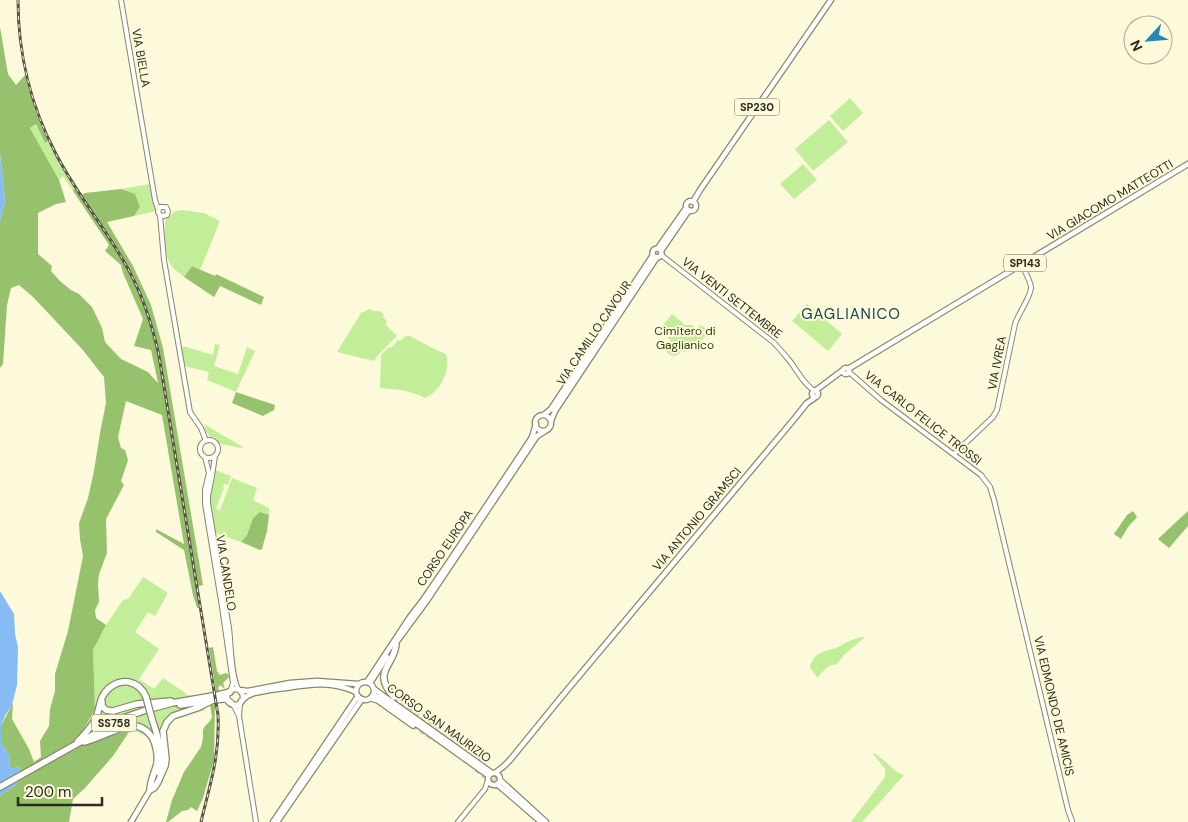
<svg xmlns="http://www.w3.org/2000/svg" width="1188" height="822" viewBox="0 0 1188 822" font-family="'DM Sans',sans-serif">
<rect width="100%" height="100%" fill="#fdf9db"/>
<path fill="#c2ee9a" d="M850,98L863,113L843,131L830,116Z
M829,120L848,142L813,171L795,149Z
M36,124L45,143H49L64,171L78,193L74,190L73,191L63,176L59,180L30,128Z
M803,164L817,180L794,199L780,184Z
M150,184L153,200L156,209V211L134,216L140,207L121,189Z
M182,210L204,213L220,221L200,270L192,266L184,277C178,272 170,267 168,259C165,253 163,226 166,219C174,214 171,211 182,210Z
M807,304L842,334L828,351L792,321Z
M369,309L374,311H379L384,314L383,316L387,322L385,324L397,336L381,352L374,361L337,352L361,313Z
M672,314L685,325H692L695,328H697L700,325L710,331L691,351L689,350L685,352L682,350L679,354L674,356C664,354 663,346 671,340L659,330Z
M408,335L436,350L446,354C451,371 440,392 425,398L419,395L402,390L380,388L381,355L389,347L391,348L398,340L400,341L404,338V337Z
M215,344L220,345L214,366L238,374L247,347L255,351L236,392L207,380L209,372L184,366L182,351L183,346L213,355Z
M206,424L207,426L243,447L240,448L236,447L221,444L216,439L210,437L204,429Z
M215,470L231,476L228,485L224,484L223,487L224,488L216,508L219,510V513L232,478L257,488L253,500L269,508V515L260,512L253,518L247,535L241,542L216,533L215,530L210,498Z
M143,577L168,593L155,616L148,612L135,632L159,649L139,679L154,689L163,678L187,694L185,695L198,696C172,699 142,706 118,717C104,724 91,732 77,740L95,709L93,650L106,625L123,600L128,599Z
M861,637H865L845,654L837,664L829,666L820,674L818,678L810,668C813,651 826,652 838,647C841,646 843,644 845,643C850,640 856,639 861,637Z
M209,701L204,711C190,713 169,712 166,730C165,736 167,744 167,750L149,738L131,729L89,737L146,710Z
M875,753L897,772L904,775L862,822H851L885,777V769L873,754Z"/>
<path fill="#97c26d" d="M0,27L8,74L16,85L25,75L37,116L48,142L45,143L36,124L30,128L59,180L66,202L56,204L38,213V254L52,266L51,271L60,281L71,290L79,294L92,307L102,328L105,342L121,359L148,372L158,383L151,350L134,346L143,319L123,273L121,265L105,251L109,245L73,191L74,189L82,195L85,193L121,189L135,194L140,207L134,216L107,222L133,266L151,305L163,348L203,585L196,587L199,608H197L193,595L184,550L156,532V529L184,544L162,415L126,401L118,437L121,448L125,450L128,460L121,481L124,485L106,519L107,553L99,574L98,584L99,602L95,610L96,618L106,625L93,650L95,709L78,739L131,729L113,756L85,788L73,799L69,822H0V796L17,784L20,767L10,769L9,755L1,743V726L13,703L12,719L29,749L34,762L41,757L40,741L49,726L50,709L55,691V674L68,631L83,556L80,539L79,523L88,498L94,471L100,433L106,403L104,377L82,349L33,297L19,285L11,288L7,305L3,364L0,368V222L5,200L0,154Z
M192,266L215,276L216,274L264,297L261,305L220,286L214,297L184,277Z
M236,392L275,405L274,410L263,416L232,403Z
M1133,511L1137,517L1128,527L1121,539L1114,534L1127,515Z
M1188,511V526L1169,548L1158,539L1176,522Z
M260,512L269,515L267,531L262,549L260,550L241,542L247,535L253,518Z
M213,647L217,671L220,675L226,673L229,675V677L223,683L225,689L220,685L218,688L220,692H216L209,648Z
M215,704L214,760L203,798L197,811L191,807L188,810L182,811L168,822H166L172,800L184,772L201,747L203,738V730L205,726L210,721L212,717L210,705Z"/>
<path fill="#86bbf3" d="M0,155L5,200L0,222V154Z
M0,591L14,614L15,634L18,647L17,685L12,705L5,716L1,726V743L9,755L10,768L20,767L17,784L0,796Z"/>
<g fill="none" stroke-linecap="round" stroke-linejoin="round">
<path stroke="#d3d0b6" stroke-width="5.5" stroke-dasharray="5.5 3" stroke-linecap="butt" d="M394,697L472,755L482,764
M413,725L436,740
M476,769L500,788
M489,770L504,784"/>
<g stroke="#8a866b" stroke-width="6">
<path id="minor" d="M121,0L155,200L158,209
M160,215L163,216L167,215L168,211L166,207H160L158,212L160,215L164,260L190,412L201,428L206,441
M661,255L773,342C779,348 784,354 789,360C797,370 804,385 815,391
M849,372L881,400L981,475L990,487L994,500L1068,810L1072,821
M200 449a9 9 0 1 1 18 0a9 9 0 1 1-18 0Z
M954,454L993,417L997,410L1015,324C1018,314 1032,295 1031,287C1030,280 1025,272 1022,265
M215,456L212,476L208,496V503L229,628C231,643 231,679 239,690
M205,457L209,473L205,490V504L222,607L233,683L230,692
M240,703L239,716L256,822
M233,704L238,714
M458,822L485,789L488,780"/>
</g>
<g stroke="#8a866b" stroke-width="7">
<path id="major" d="M686 206a5 5 0 1 1 10 0a5 5 0 1 1-10 0Z
M693,202L700,190L831,0
M658,248L686,208
M652.5 253a4.5 4.5 0 1 1 9 0a4.5 4.5 0 1 1-9 0Z
M661,251L689,210
M843 371a3 3 0 1 1 6 0a3 3 0 1 1-6 0Z
M848,369L1188,164
M815,391L843,370
M812 394a3 3 0 1 1 6 0a3 3 0 1 1-6 0Z
M544,415L551,409L653,255
M535 423a8 8 0 1 1 16 0a8 8 0 1 1-16 0Z
M551,421L555,411L657,257
M398,640L426,602L537,436L545,431
M356 691a9 9 0 1 1 18 0a9 9 0 1 1-18 0Z
M367,682L410,617L423,600L449,562L531,439L533,434L536,424
M370,683L387,657
M374,689L492,773
M227 697a8 8 0 1 1 16 0a8 8 0 1 1-16 0Z
M239,690L248,691L290,683L317,681L358,684
M373,695L380,698L489,776
M241,701L247,696L254,693C264,691 275,689 286,688C311,684 332,681 356,692
M495,773L504,766L510,760L563,695L795,418L807,403L816,397
M488 779a6 6 0 1 1 12 0a6 6 0 1 1-12 0Z
M500,780L546,822
M497,784L541,822
M131,822L150,790
M273,822L358,696
M277,822L362,699"/>
</g>
<g stroke="#8a866b" stroke-width="8">
<path id="highway" d="M394,697C370,671 396,665 396,643
M371,698L378,700L413,725
M102,702V706L106,710L113,711L137,704L171,701
M180,705L222,699H226L231,703
M152,719C158,737 164,754 159,773
M78,741C84,735 91,727 95,720C98,714 99,707 101,700C105,689 116,680 129,682C137,684 143,689 146,697
M84,742C92,740 99,737 106,734C123,727 139,718 152,737C156,744 158,755 157,763C155,772 150,781 150,790
M0,787L123,718L146,710L172,703L218,695L230,692
M150,790L154,788L158,782L165,766L166,759L163,731L167,722L173,716L197,708L213,700"/>
</g>
<use href="#minor" stroke="#fff" stroke-width="4"/>
<use href="#major" stroke="#fff" stroke-width="4.5"/>
<use href="#highway" stroke="#fff" stroke-width="5.5"/>
<g stroke="#585546" stroke-width="3">
<path id="rail" d="M18,0C18,53 31,107 56,154C75,191 102,224 123,260C141,290 152,323 159,356L218,715C220,756 210,784 201,822"/>
</g>
<use href="#rail" stroke="#fdf9db" stroke-width="1" stroke-dasharray="4" stroke-linecap="butt"/>
<g stroke="#8a866b" stroke-width="8" stroke-linecap="butt">
<path id="highway-bridge" d="M146,697L152,719"/>
</g>
<use href="#highway-bridge" stroke="#fff" stroke-width="5.5"/>
</g>
<g text-anchor="middle" dominant-baseline="central" stroke-width="4" stroke-linejoin="round" paint-order="stroke">
<g fill="#fdf9db" stroke="#6b6958" stroke-width="1">
<rect x="734.5" y="98.5" width="45" height="17" rx="4"/>
<rect x="1004" y="254.5" width="42" height="17" rx="4"/>
<rect x="91.5" y="714.5" width="45" height="17" rx="4"/>
</g>
<g font-size="11" font-weight="bold" fill="#2d2b20">
<text x="757" y="107">SP230</text>
<text x="1025" y="263">SP143</text>
<text x="114" y="723">SS758</text>
</g>
<g font-size="12" fill="#2d2b20" stroke="#fdf9db">
<text transform="translate(141 58) rotate(80)">VIA BIELLA</text>
<text transform="translate(1110 200) rotate(-31)">VIA GIACOMO MATTEOTTI</text>
<text transform="translate(732 298) rotate(38)">VIA VENTI SETTEMBRE</text>
<text transform="translate(594 333) rotate(-56)">VIA CAMILLO CAVOUR</text>
<text transform="translate(997 363) rotate(-79)">VIA IVREA</text>
<text transform="translate(923 418) rotate(38)">VIA CARLO FELICE TROSSI</text>
<text transform="translate(697 519) rotate(-50)">VIA ANTONIO GRAMSCI</text>
<text transform="translate(445 548) rotate(-56)">CORSO EUROPA</text>
<text transform="translate(226 573) rotate(81)">VIA CANDELO</text>
<text transform="translate(1054 706) rotate(77)">VIA EDMONDO DE AMICIS</text>
<text transform="translate(439 723) rotate(36)">CORSO SAN MAURIZIO</text>
</g>
<g font-size="12" fill="#2c4709" stroke="#fdf9db">
<text x="685" y="331">Cimitero di<tspan x="685" dy="14">Gaglianico</tspan></text>
</g>
<g font-size="15" letter-spacing="1" fill="#174458" stroke="#fdf9db">
<text x="851" y="314">GAGLIANICO</text>
</g>
</g>
<g transform="translate(1148 40) rotate(244)"><circle r="24" fill="#fdf9db" stroke="#aaa790"/>
<path d="M0-4L9 19L0 12L-9 19Z" fill="#2689b3"/>
<text y="-8" font-size="14" font-weight="bold" text-anchor="middle" fill="#2d2b20">N</text>
</g>
<path d="M18 797v8h84v-8" fill="none" stroke="#2d2b20" stroke-width="2.5"/>
<text x="25" y="797" font-size="15" fill="#2d2b20" stroke="#fdf9db" stroke-width="4" paint-order="stroke">200 m</text>
</svg>
